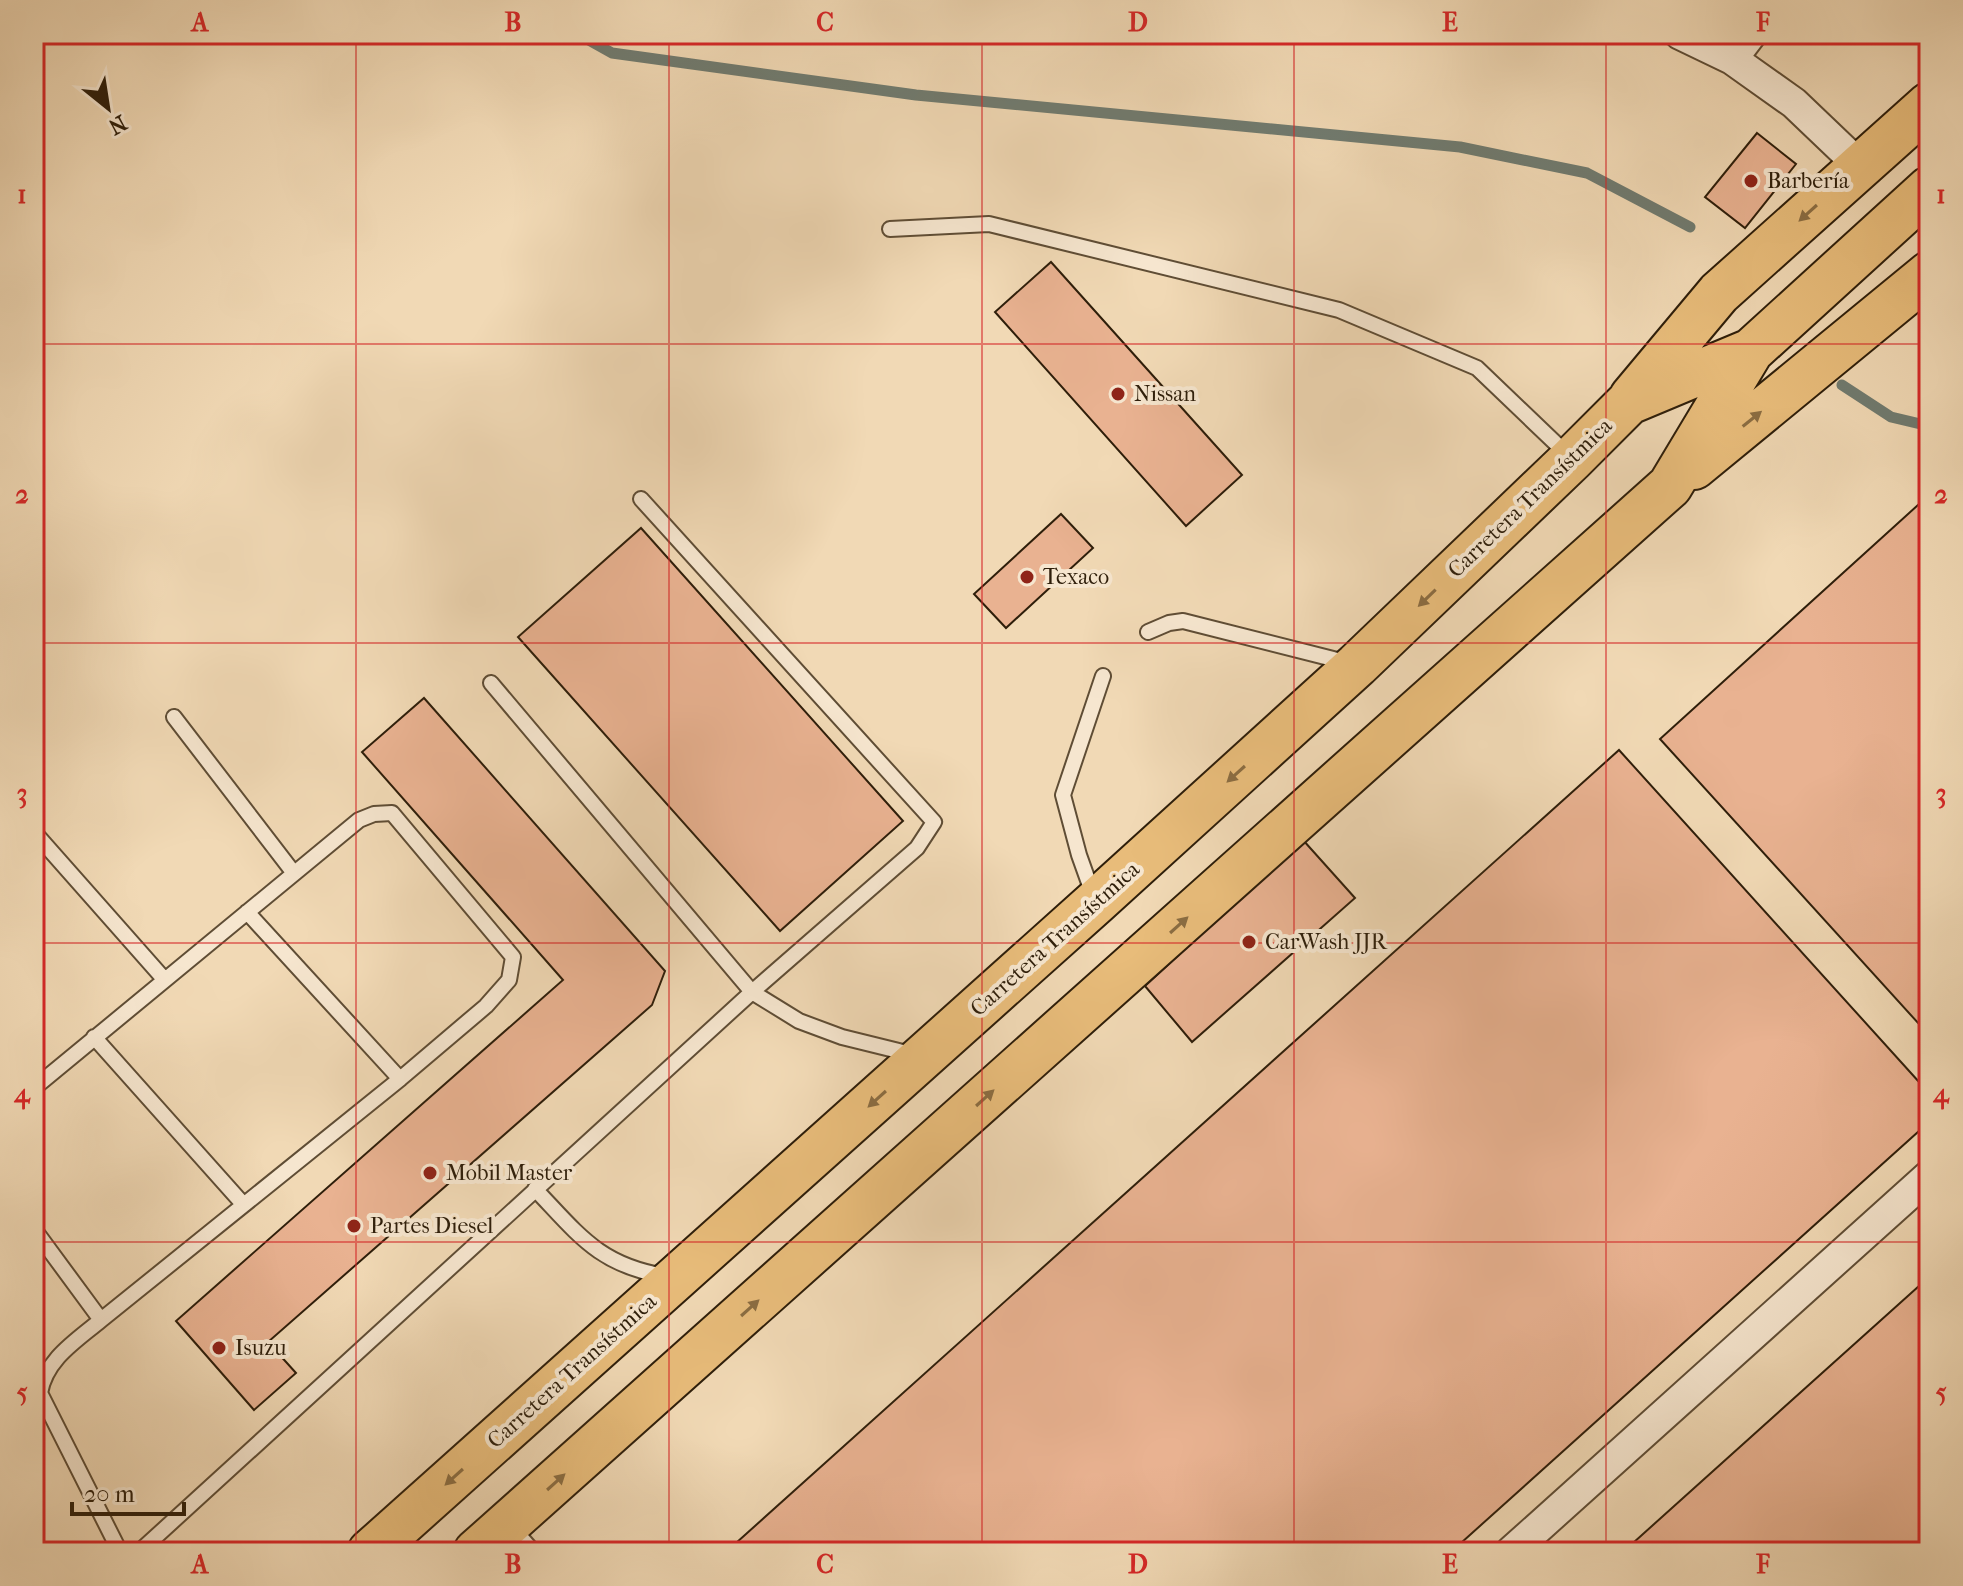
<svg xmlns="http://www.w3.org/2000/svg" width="1963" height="1586" viewBox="0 0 1963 1586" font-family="'IM FELL French Canon',serif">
<rect width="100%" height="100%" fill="#f1d9b5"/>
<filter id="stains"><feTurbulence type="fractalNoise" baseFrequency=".0025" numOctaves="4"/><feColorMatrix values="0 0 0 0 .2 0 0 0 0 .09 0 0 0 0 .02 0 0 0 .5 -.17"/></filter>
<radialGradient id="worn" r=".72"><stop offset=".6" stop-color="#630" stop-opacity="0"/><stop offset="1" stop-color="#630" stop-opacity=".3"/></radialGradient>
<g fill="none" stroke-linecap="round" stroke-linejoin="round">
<path stroke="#707b70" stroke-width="11" d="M578,34L612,53L916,95L1460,147L1587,173L1690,227
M1842,385L1891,417L1929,426"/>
</g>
<path fill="#e9b291" stroke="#2e1e0a" stroke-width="2" d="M1757,133L1796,164L1745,228L1705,197Z
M1051,262L1242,475L1186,526L995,312Z
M1929,495V1035L1660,739Z
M1061,514L1093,548L1006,628L974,594Z
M641,528L903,821L780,931L518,637Z
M424,698L665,971L652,1005L268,1342L296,1373L254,1410L176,1321L563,980L362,752Z
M1619,750L1929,1093V1122L1451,1552H726Z
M1303,840L1355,898L1192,1042L1145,986Z
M1929,1277V1552H1623Z"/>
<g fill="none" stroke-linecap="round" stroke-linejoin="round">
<g stroke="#5f4d35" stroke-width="18">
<path id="service" d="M890,229L989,224L1339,310L1477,368L1569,456
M1148,632L1169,623L1183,621L1349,663
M491,683L752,992L799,1021L842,1037L915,1055
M174,717L293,872
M34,832L164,979
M1094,897L1079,855L1063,795L1103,676
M247,912L400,1079
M94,1037L243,1204
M34,1088L359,820L374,814L392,813L513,957L509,980L486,1006L400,1079L101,1320C76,1341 46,1359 40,1393L120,1552
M535,1189C579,1235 599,1265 665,1276
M34,1229L101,1320
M139,1552L752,992L917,848L934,822L641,499"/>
</g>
<g stroke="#5f4d35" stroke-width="34">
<path id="minor" d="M1680,34L1732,59L1794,103L1860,166
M1732,59L1751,34
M503,1529L523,1552
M1511,1552L1929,1176"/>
</g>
<g stroke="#2e1e0a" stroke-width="48">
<path id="primary" d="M1632,397L1719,293L1929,105
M1694,467L1929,274
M370,1552L1096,902L1357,665L1572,459L1629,402L1751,351
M476,1552L1670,486L1751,351L1929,189"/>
</g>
<use href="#service" stroke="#f6e6cf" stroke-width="14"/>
<use href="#minor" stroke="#f6e6cf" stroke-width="30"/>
<use href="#primary" stroke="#e8bc7a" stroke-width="44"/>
</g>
<defs><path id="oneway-solid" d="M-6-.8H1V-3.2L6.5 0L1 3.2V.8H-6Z" transform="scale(2)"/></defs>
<g fill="#8b6d42">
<use href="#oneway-solid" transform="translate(1808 213) rotate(138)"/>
<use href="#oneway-solid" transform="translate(1752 419) rotate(-39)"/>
<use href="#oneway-solid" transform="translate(1427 598) rotate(136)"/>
<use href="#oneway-solid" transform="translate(1236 774) rotate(138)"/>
<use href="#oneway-solid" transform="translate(1179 925) rotate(-42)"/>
<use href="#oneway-solid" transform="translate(985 1098) rotate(-42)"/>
<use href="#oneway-solid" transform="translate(877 1099) rotate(138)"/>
<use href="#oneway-solid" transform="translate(750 1308) rotate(-42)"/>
<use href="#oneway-solid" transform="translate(454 1477) rotate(138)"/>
<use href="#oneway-solid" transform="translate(556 1482) rotate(-42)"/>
</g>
<path fill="none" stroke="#d62828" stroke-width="2" stroke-opacity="0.55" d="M356,34V1552M669,34V1552M982,34V1552M1294,34V1552M1606,34V1552M34,344H1929M34,643H1929M34,943H1929M34,1242H1929"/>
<g fill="#8f2418" stroke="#f6e6cf" stroke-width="3">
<circle cx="1751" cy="181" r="8"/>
<circle cx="1118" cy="394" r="8"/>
<circle cx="1027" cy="577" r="8"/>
<circle cx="1249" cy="942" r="8"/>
<circle cx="430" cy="1173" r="8"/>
<circle cx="354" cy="1226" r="8"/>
<circle cx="219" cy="1348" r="8"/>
</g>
<g text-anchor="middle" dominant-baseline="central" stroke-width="8" stroke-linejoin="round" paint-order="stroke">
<g font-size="22" fill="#2e1e0a" stroke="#f6e6cf" text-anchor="start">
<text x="1767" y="181">Barbería</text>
<text x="1134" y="394">Nissan</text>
<text x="1043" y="577">Texaco</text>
<text x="1265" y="942">CarWash JJR</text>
<text x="446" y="1173">Mobil Master</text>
<text x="370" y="1226">Partes Diesel</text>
<text x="235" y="1348">Isuzu</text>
</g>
<g font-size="22" fill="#2e1e0a" stroke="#f6e6cf">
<text transform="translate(1530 498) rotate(-44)">Carretera Transístmica</text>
<text transform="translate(1055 939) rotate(-42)">Carretera Transístmica</text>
<text transform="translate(572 1371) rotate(-42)">Carretera Transístmica</text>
</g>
</g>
<rect width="1963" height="1586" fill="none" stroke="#f1d9b5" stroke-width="88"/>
<g transform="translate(108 108) rotate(150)" stroke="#f6e6cf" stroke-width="6" paint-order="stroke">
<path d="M0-6L14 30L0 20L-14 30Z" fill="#2e1e0a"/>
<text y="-12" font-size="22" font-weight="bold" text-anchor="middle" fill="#2e1e0a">N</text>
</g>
<path d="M72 1502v12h112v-12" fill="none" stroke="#2e1e0a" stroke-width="4"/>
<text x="84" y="1502" font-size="24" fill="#2e1e0a" stroke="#f6e6cf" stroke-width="6" paint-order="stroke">20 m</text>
<rect x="44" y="44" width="1875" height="1498" fill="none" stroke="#d62828" stroke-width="3"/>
<g font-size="26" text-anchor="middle" font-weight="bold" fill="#d62828">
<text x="200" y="31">A</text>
<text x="513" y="31">B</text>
<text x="825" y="31">C</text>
<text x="1138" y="31">D</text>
<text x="1450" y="31">E</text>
<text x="1763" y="31">F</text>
<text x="22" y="203">1</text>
<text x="1941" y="203">1</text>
<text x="22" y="503">2</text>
<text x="1941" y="503">2</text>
<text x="22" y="802">3</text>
<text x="1941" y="802">3</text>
<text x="22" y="1102">4</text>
<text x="1941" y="1102">4</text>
<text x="22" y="1401">5</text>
<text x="1941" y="1401">5</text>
<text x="200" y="1573">A</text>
<text x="513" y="1573">B</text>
<text x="825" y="1573">C</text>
<text x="1138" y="1573">D</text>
<text x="1450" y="1573">E</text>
<text x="1763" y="1573">F</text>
</g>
<rect width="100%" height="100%" filter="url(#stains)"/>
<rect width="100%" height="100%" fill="url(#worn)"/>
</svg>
